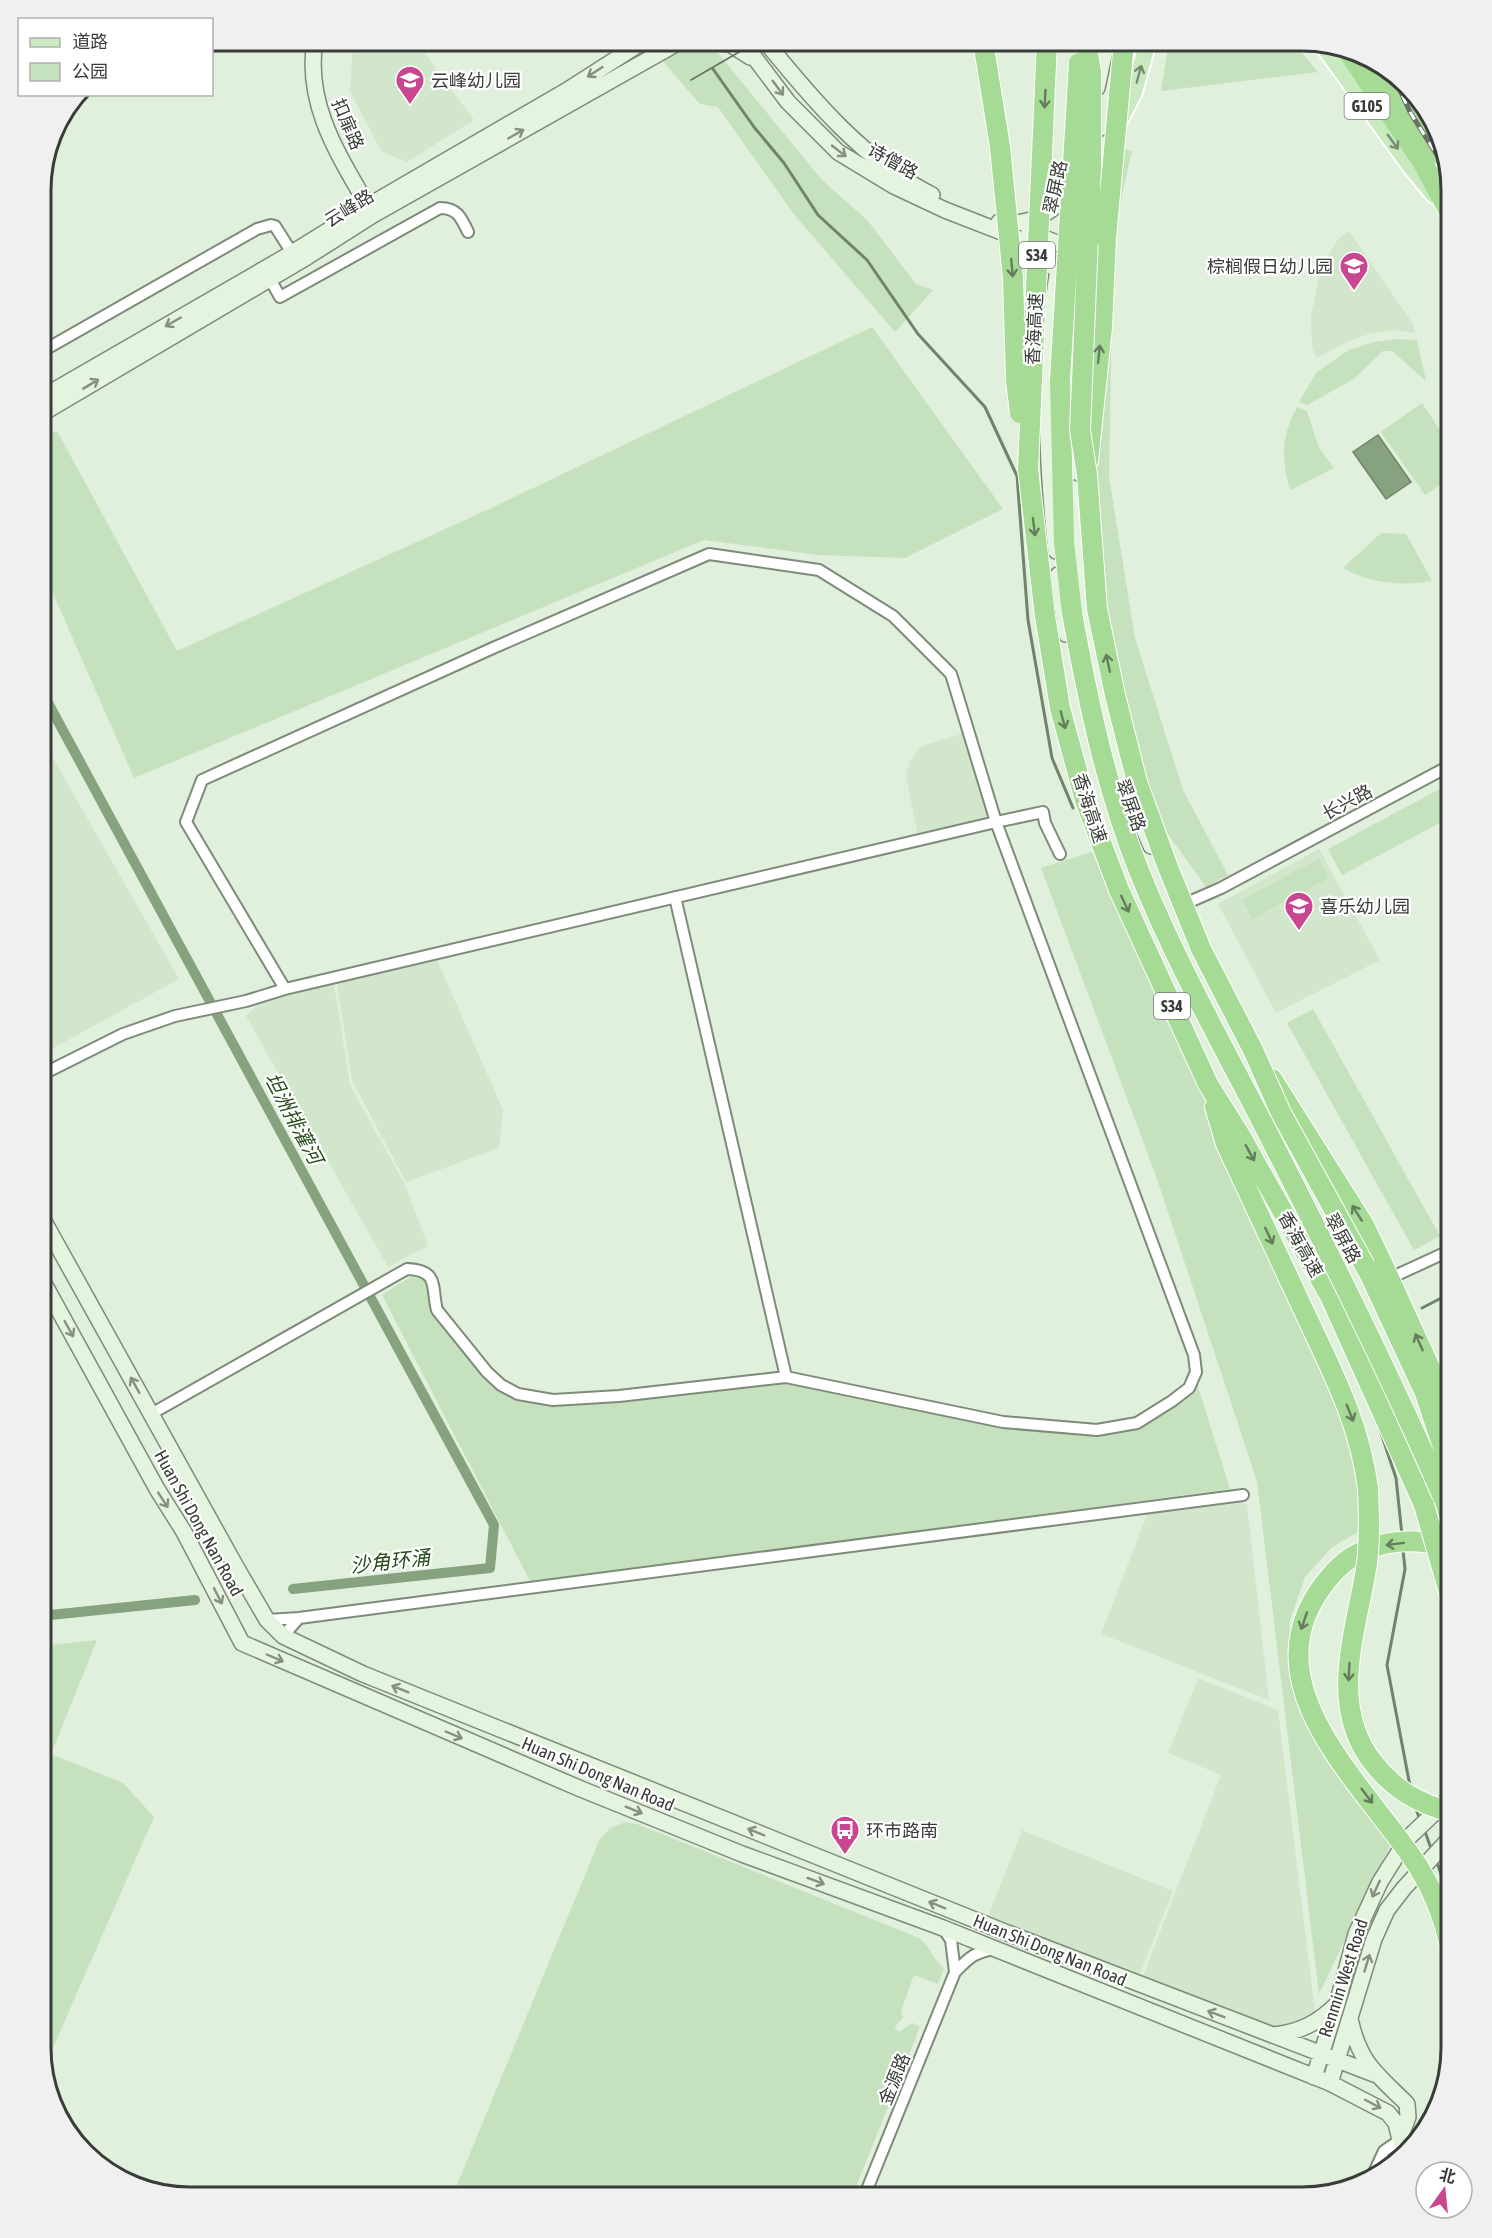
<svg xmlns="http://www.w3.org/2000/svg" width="1492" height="2238" viewBox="0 0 1492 2238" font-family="'Asap Condensed','Noto Sans SC',sans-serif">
<rect width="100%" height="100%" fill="#e0f0dc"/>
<path fill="#d2e6cc" d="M353,41H403L419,46L474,120L407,162L381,151L350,91Z
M1349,231L1413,324L1415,333L1394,330L1369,334L1347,342L1317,358L1312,348L1311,316L1321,269L1338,239Z
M965,733L993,820L918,836L906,776L910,760L922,746Z
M41,737L179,979L41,1055Z
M1319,849L1380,960L1276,1013L1218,904Z
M437,960L503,1110L499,1148L406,1182L352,1080L337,983Z
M334,984L350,1085L405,1185L428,1246L388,1267L246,1016L259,1004Z
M1241,1502L1247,1505L1269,1700L1101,1634L1148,1512Z
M1198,1678L1278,1710L1316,2020L1279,2035L1141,1981L1221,1775L1168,1753Z
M1022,1830L1173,1891L1138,1979L987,1919Z"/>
<path fill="#c5e1bd" d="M645,41H708L822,180L868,221L916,284L933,290L895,332L793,213L718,107L700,104Z
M1169,41H1292L1318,72L1161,91Z
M1118,148L1132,151L1113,234L1109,477L1135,638L1183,790L1228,875L1206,887L1139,794L1095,614L1083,460Z
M872,327L1003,509L905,558L819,555L704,540L134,778L41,566V437L57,431L177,651L487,510Z
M1398,339L1417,340L1426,381L1392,351H1383L1354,379L1307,405L1299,402L1317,372L1349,350L1374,342Z
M1422,403L1451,447V477L1425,495L1381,432Z
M1297,407L1307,411L1319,448L1334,468L1290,490C1281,457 1281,438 1297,407Z
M1381,533L1406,534L1432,581C1401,586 1371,584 1343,568Z
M1451,783V817L1342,875L1328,849Z
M1091,852L1098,854L1292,1283L1366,1478L1362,1530L1332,1547L1305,1577L1289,1623L1297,1689L1393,1839L1319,1994L1257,1481L1156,1176L1041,868Z
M1319,859L1329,878L1252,919L1242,900Z
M1313,1009L1440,1236L1414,1250L1287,1023Z
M410,1277L423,1279L430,1286V1300L484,1374L551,1405L786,1382L1002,1428L1097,1435L1139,1429L1192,1392L1195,1377L1230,1489L531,1583L382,1295Z
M97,1640L51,1754L123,1783L154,1817L45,2066L41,2048V1646Z
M626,1822L637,1824L919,1938C932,1948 931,1958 944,1968L938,1984L914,1975L901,2011L903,2018L894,2027L899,2032L913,2023L920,2027L852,2197H452L599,1841L610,1828Z"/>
<path fill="#87a27f" stroke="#6f8469" stroke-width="1.5" d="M1378,435L1411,482L1386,499L1353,452Z"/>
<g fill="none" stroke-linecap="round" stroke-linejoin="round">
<path stroke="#6f8469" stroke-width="3" d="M713,69L754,127L784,163L818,215L867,260L918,334L985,407L1017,476L1028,620L1052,758L1073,808
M1422,1308L1451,1293
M1379,1427L1396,1478L1402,1535
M1403,1550L1405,1569L1387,1665L1410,1786
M1415,1806L1420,1820
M1424,1829L1432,1851
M1436,1860L1451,1902"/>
<path stroke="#87a27f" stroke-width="10" d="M41,690L494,1525L490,1568L293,1589
M41,1616L195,1600"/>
<g stroke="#7d8b79" stroke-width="14">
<path id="street" d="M270,279L280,297L440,208C457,208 461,217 468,232
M41,352L257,229L271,225L275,226L292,253
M675,897L786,1377
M1180,906L1221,888L1451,765
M41,1075L123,1034L175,1016L246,1001L285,989L996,822L1043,812L1045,823L1060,854
M1386,1280L1451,1250
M151,1414L407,1269C440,1270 431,1288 437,1310L487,1372L501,1385L518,1394L553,1400L619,1396L786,1377L1003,1422L1097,1430L1137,1423L1172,1401L1189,1388L1196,1372L1194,1355L996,822L951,674L893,616L819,570L709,554L493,648L202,780L186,822L285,989
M299,1618L1243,1495
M267,1620L299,1618L283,1636
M943,1928L951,1940L955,1972
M1371,2179L1384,2151L1400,2140
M864,2197L955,1972C969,1958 974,1952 995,1949"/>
</g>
<g stroke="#7d8b79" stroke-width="18">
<path id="secondary" d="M315,41C304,107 342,160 373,215
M707,41L730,44L750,57
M742,41L788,102L838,152L894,186L945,210L1022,240L1038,251L1058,272
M765,41C812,99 864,161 932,195
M1097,88L1107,41
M1096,196L1107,143
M999,222C1031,227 1053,212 1074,189
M1029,232L1062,245L1074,255
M41,398L292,253L368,206L566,91L644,41
M41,414L307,257L373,215L681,41
M1071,416L1075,329
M1072,488C1076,565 1084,643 1103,718C1115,762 1133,804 1151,846
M1056,551C1046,456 1042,357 1059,264
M1058,575L1066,634
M41,1216L235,1565L267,1620L283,1636L363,1674L1005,1932L1374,2074
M41,1278L157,1489L184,1532L242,1643L581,1789L742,1854L943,1928L1330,2083L1388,2113L1396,2123L1400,2140
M1350,2019C1360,2064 1376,2073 1407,2104L1408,2117L1400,2138
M1274,2035C1300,2032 1318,2023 1337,2004
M1314,2077L1337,2004L1356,1934L1380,1882L1407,1839L1451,1797
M1330,2083L1374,1939L1387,1910L1404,1888L1451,1837"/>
</g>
<g stroke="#fff" stroke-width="20">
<path id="primary" d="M1322,44L1411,167L1434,195
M1118,123L1134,92L1148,41"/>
</g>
<g stroke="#fff" stroke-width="22">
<path id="highway" d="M983,41L1000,147
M1348,52L1422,161L1451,215
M1374,60L1442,156
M1060,380L1064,542L1072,613
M1088,461L1102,327L1106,238
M1028,469L1045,616L1060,708L1085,800L1119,890L1208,1084L1241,1137L1330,1296L1424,1505
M1272,1079L1364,1225L1383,1265
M1215,1107L1226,1144C1252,1199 1277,1254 1303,1309C1331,1369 1360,1423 1368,1489
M1443,1497L1451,1520
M1334,1572C1339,1567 1345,1561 1352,1557C1379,1540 1423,1535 1451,1551"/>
</g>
<use href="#street" stroke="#fff" stroke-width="10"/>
<use href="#secondary" stroke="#e4f4df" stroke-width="15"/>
<use href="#primary" stroke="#c9e9bf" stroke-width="16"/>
<use href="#highway" stroke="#a5db95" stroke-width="20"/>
<path stroke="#677065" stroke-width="1.5" d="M691,80L758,41"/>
<g stroke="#677065" stroke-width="5">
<path id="rail" d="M1395,79L1410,112L1447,171"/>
</g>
<use href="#rail" stroke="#fff" stroke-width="3" stroke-dasharray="9" stroke-linecap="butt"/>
<g stroke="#fff" stroke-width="22" stroke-linecap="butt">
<path id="highway-bridge" d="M1086,41L1091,72V166L1080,430L1087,475L1097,609L1115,695L1137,782L1167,865L1201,949L1253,1050L1281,1113L1370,1275L1425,1393L1451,1471
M1000,147L1013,278L1016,380L1020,413
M1106,238L1124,41
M1060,380L1079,63
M1028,469L1047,41
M1072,613C1088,701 1106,788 1139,871C1173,956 1218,1037 1260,1118C1324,1243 1387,1368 1443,1497
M1383,1265L1451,1414
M1368,1489C1369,1514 1370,1538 1367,1563C1357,1630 1326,1706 1375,1765C1396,1791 1420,1804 1451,1812
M1424,1505L1451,1599
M1334,1572C1241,1674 1353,1772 1411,1856C1431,1884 1444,1917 1451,1951"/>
</g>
<use href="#highway-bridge" stroke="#a5db95" stroke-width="20"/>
</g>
<defs><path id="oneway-shaft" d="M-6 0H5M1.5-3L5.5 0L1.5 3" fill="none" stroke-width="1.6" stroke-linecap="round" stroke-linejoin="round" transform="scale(1.5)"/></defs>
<g stroke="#859083">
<use href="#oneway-shaft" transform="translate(595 72) rotate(147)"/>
<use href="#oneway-shaft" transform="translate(778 88) rotate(53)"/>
<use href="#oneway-shaft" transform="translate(516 134) rotate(-30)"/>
<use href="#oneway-shaft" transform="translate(839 151) rotate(38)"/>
<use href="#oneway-shaft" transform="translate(173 322) rotate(150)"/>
<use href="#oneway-shaft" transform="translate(91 384) rotate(-31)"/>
<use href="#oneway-shaft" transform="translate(69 1329) rotate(61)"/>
<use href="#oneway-shaft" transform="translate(135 1385) rotate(-119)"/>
<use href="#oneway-shaft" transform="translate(163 1500) rotate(57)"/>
<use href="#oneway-shaft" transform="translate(218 1596) rotate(63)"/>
<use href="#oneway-shaft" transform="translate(275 1658) rotate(23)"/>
<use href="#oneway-shaft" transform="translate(400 1689) rotate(-158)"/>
<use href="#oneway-shaft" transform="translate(454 1735) rotate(23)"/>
<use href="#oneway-shaft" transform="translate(634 1810) rotate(22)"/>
<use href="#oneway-shaft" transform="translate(756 1832) rotate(-158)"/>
<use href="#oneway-shaft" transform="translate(816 1881) rotate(20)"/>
<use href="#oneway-shaft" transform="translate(1376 1889) rotate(115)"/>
<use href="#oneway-shaft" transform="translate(937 1905) rotate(-158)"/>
<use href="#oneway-shaft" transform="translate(1367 1963) rotate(-73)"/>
<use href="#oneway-shaft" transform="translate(1216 2014) rotate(-159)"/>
<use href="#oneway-shaft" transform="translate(1373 2104) rotate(28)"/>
</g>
<g stroke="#798b74">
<use href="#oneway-shaft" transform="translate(1139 74) rotate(-75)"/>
<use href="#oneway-shaft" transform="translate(1393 142) rotate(54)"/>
</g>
<g stroke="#647d5d">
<use href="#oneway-shaft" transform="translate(1045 99) rotate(93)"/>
<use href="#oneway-shaft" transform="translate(1012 268) rotate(85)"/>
<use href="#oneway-shaft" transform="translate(1099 354) rotate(-84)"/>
<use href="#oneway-shaft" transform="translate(1034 527) rotate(83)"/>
<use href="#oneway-shaft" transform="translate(1108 663) rotate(-102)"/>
<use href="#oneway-shaft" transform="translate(1063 720) rotate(75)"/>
<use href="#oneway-shaft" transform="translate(1125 904) rotate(65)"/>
<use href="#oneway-shaft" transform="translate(1250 1153) rotate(61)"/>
<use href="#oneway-shaft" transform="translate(1357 1213) rotate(-122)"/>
<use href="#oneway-shaft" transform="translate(1269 1236) rotate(65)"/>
<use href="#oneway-shaft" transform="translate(1419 1342) rotate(-114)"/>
<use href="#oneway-shaft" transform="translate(1350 1413) rotate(68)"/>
<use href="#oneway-shaft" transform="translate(1395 1544) rotate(173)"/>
<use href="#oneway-shaft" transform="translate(1304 1621) rotate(109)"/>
<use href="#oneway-shaft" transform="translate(1349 1672) rotate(93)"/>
<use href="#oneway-shaft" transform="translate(1367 1796) rotate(53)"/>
</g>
<defs>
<g id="school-pin" transform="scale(1.5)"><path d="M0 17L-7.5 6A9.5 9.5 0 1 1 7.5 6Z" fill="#c84790" stroke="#fff"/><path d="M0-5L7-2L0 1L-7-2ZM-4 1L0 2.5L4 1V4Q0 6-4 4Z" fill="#fff"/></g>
<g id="bus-pin" transform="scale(1.5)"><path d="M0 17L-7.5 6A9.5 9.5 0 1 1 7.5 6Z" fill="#c84790" stroke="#fff"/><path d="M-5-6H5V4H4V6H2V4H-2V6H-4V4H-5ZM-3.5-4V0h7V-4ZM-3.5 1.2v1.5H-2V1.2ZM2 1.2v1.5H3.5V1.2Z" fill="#fff"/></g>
</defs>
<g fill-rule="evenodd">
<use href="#school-pin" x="410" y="80"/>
<use href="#school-pin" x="1354" y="266"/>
<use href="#school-pin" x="1299" y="906"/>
<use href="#bus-pin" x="845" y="1830"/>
</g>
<g text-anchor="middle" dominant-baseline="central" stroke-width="4.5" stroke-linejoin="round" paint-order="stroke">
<g fill="#fff" stroke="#747873" stroke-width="1.5">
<rect x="1344.5" y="93" width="45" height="26" rx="4.5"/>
<rect x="1019" y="242" width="36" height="26" rx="4.5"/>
<rect x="1154" y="993" width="36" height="26" rx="4.5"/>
</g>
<g font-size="16" font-weight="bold" fill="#383e37">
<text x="1367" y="106">G105</text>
<text x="1037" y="255">S34</text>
<text x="1172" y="1006">S34</text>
</g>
<g font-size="18" fill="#383e37" stroke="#fff" text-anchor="start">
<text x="431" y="80">云峰幼儿园</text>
<text x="1333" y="266" text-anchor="end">棕榈假日幼儿园</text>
<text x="1320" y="906">喜乐幼儿园</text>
<text x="866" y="1830">环市路南</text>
</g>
<g font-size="18" fill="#383e37" stroke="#fff">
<text transform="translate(348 124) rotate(67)">扣扉路</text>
<text transform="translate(893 161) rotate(29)">诗僧路</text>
<text transform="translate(1055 187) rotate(-78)">翠屏路</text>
<text transform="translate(349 208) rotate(-32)">云峰路</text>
<text transform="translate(1034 329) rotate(-87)">香海高速</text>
<text transform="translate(1347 802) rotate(-28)">长兴路</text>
<text transform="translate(1131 805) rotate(70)">翠屏路</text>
<text transform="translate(1090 808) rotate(72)">香海高速</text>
<text transform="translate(1343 1238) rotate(61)">翠屏路</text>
<text transform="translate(1301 1244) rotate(61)">香海高速</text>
<text transform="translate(199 1523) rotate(61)">Huan Shi Dong Nan Road</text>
<text transform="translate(598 1774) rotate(23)">Huan Shi Dong Nan Road</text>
<text transform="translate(1050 1950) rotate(22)">Huan Shi Dong Nan Road</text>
<text transform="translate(1343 1978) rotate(-72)">Renmin West Road</text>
<text transform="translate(894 2079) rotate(-68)">金源路</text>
</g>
<g font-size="20" font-style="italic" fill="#274c1b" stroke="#fff">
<text transform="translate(294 1118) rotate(62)">坦洲排灌河</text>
<text transform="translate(390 1561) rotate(-6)">沙角环涌</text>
</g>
</g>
<path d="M0 0H1492V2238H0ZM190 51H1302A139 139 0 0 1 1441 190V2048A139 139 0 0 1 1302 2187H190A139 139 0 0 1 51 2048V190A139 139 0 0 1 190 51Z" fill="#eff0ef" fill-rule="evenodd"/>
<path fill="none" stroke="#383e37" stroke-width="3" d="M190 51H1302A139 139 0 0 1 1441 190V2048A139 139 0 0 1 1302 2187H190A139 139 0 0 1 51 2048V190A139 139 0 0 1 190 51Z"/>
<rect x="18" y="18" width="195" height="78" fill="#ffffff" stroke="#afb2af" stroke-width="1.5"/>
<rect x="30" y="38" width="30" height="9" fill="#c9e9bf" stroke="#afb2af" stroke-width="1.5"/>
<text x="72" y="48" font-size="18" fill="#383e37">道路</text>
<rect x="30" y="63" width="30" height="18" fill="#c5e1bd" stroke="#afb2af" stroke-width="1.5"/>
<text x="72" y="78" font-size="18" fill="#383e37">公园</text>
<g transform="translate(1444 2190) rotate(15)"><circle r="28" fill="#ffffff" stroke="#afb2af" stroke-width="1.5"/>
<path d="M0-4.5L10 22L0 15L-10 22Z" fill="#c84790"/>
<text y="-9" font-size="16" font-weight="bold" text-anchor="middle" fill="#383e37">北</text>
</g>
</svg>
